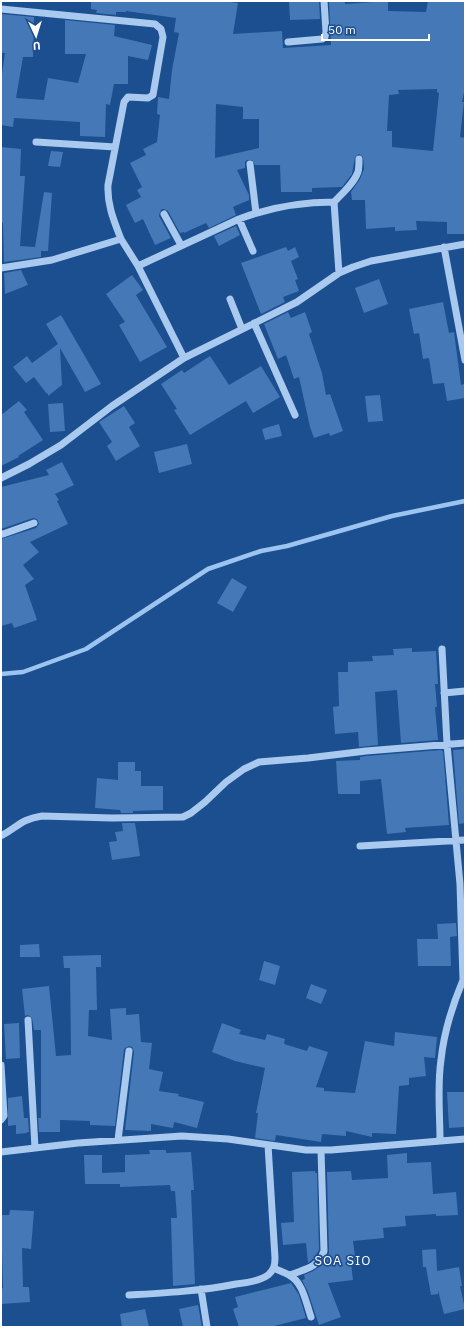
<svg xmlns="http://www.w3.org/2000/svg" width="466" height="1328" viewBox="0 0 466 1328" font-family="'IBM Plex Sans',sans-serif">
<rect width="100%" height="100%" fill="#1b4f8f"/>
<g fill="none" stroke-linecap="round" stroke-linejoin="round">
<path stroke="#9cc4f0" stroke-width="4.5" d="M1,674L23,672L86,649L208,569L261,551L287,546L392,516L465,501"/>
</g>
<path fill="#4478b7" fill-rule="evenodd" d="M91,1H223L238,3L233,34L282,31L283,48L331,45L329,1H345V4L388,1V11L426,12L428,1H465V87L462,102H464L460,137L465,138V234H447V222L416,221L417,230L395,231V227L366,229L365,200H352L351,192L360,179L364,169L363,157L359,154L355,157L352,174L342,187L312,188V192H281L280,165H255L252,160H247L245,162V168L237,170L249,195V200L233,207L236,215L209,228L206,223L184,233V232L180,233L168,211L164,209H162L160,212L159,216L171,238L155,245L143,219L135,223L126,205L141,197L137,190L142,187L130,163L146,155L143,149L157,142L160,115L157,114L158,97L169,99L172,70L179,33L174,32L176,18L126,11V12H116V15L96,13L97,10L91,9ZM437,89V92L439,93L433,151L392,147V131H387L389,95L399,94L398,90ZM216,104L243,107V119H259V148L215,158Z
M289,1H319L320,19L290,20Z
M1,14L34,17L33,57H23L16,98L44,100L48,78L78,83L86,54H65V20L115,25L114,36L152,45L148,60L128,56V84H114L110,105L106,104L105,137L80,136V122L14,118L13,127L1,125V81L5,53H1Z
M1,147L21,149L20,176H25L20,246L35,247L44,192L52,193L48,251H41V257L4,262L3,223L1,222Z
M51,151L63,152L60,167L48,166Z
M236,226L240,235L219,246L214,236Z
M286,247L288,251L295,247L299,257L291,261L298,279L295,280L299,291L283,297L285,302L261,314L241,263Z
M21,270L28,285L5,294L4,273Z
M132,275L143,290L136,295L167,347L140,362L119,325L125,322L106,294Z
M379,279L388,304L364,313L355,288Z
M443,302L449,333L454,332L461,385L464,384L465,392V398L447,401L444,383L433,384L429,358L423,359L419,333L414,334L409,309Z
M288,312L291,318L305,312L312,332L309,334L322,373L326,395L330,394L343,431L330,436L329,433L314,438L310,427L299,377L294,379L286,355L278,359L264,324Z
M61,315L101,384L85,392L60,348L62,385L48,396V393L47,394L34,377L26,383L13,367L27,356L32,363L58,344L46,324Z
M210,356L229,385L261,366L280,397L253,413L246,401L190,435L174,410L177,409L161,384L182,370L184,373Z
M380,395L383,421L368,422L365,396Z
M19,401L27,410L24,412L43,440L18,456L19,457L1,466V415Z
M63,403L65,431L50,432L48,404Z
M124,406L135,423L129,427L140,446L116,461L107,446L112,442L99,422Z
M279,424L282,436L265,440L262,429Z
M187,444L192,464L159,473L154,452Z
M62,462L74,485L55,494L59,500L57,501L68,524L30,542L39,552L23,565L34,579L25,585L37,620L14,628L12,623L1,626V539L36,528L39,524L37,519L33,518L1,529V487L49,475L46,470Z
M232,578L247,587L233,612L217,603Z
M412,648V652L436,651L438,684H435L437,707H435L438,740L401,743L397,690L375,692L378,745L359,747L358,732L335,734L333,707L339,706L338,672H348V662L373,661L372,656L394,655L393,649Z
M465,749V823L459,824L453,750Z
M441,750L443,751L449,825L405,828L406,832L387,834L381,779L360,781V794H338L336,761L360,760V757L366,756Z
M118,762H135V771H141V786H163V810L133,811V813H121L120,810L95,808L97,778L118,780Z
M122,823H135L140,856L112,860L109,842L117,841L115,832L123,831Z
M456,923L457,936L450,937L451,966H418L417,939H438L437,924Z
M39,944L40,957H20V945Z
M101,955V967H96L97,1010H89L88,1036L112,1040L110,1009L126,1008V1015L139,1014L141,1042L152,1043L149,1069L163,1072L159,1091L179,1094L178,1096L204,1102L197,1128L174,1122L173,1128L151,1124V1131L125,1130L134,1052L132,1047L129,1046L125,1048L124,1050L115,1126L90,1125V1121L60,1120V1132H39L38,1118H41V1030H34L32,1018L28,1015L25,1016L22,989L49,986L56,1056L71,1055L70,968H64L63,956Z
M264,961L280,966L275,985L259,980Z
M311,984L327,990L321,1004L306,998Z
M19,1023L20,1058L6,1059L4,1024Z
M222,1023L241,1030L239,1034L265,1040L267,1034L285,1039L284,1044L307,1051L309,1046L328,1052L316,1087L324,1088V1091L355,1093L365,1041L394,1046L395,1032L437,1037L435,1058L424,1057L426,1076L409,1078V1085L399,1086L396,1134L372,1133V1137L346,1131V1136L322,1134L321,1142L276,1135L275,1141L255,1138L258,1113H256L265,1068L235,1061L212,1052Z
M447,1092H465V1127L449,1128Z
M22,1096L24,1118H28L29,1132H27V1133L16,1134V1125L8,1126V1098Z
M149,1150H166V1153L191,1152L194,1190H191L195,1284L173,1286L171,1218H177L175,1191H171L170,1185L120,1187V1184H85L84,1155H102V1173L125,1172V1155L150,1154Z
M407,1153V1163L431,1162L433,1194L456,1192L458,1215L436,1216V1214L405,1216L406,1226L383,1228L384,1238L353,1241L356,1263H351L353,1280L328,1283L341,1317L319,1325L308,1292L302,1280L305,1279L304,1275L313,1271L322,1265L329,1253L327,1172L351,1171L352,1180L388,1178L387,1155Z
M315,1171V1173H317L319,1250L314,1258L308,1263L306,1243L283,1245L281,1223L294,1222L292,1172Z
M10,1210L34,1211L31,1249L22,1248L23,1287H29L30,1302L1,1304V1289L3,1288L1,1215H9Z
M436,1249L437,1271L459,1267L462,1286H460L465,1309L444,1314L438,1290V1294L431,1295L426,1267H423L422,1250Z
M291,1283L299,1295L306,1318L270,1327H239L233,1309L238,1307L235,1297Z
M198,1305L202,1327H183L179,1309Z
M145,1309L149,1327H122L120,1314Z"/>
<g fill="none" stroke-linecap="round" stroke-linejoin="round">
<path stroke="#a9c9ee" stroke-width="7" d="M1,9L155,24L161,29L163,37L153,95L148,98L128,97L124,102L108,185C107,205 114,221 121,239
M288,42L322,39L325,37L326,32L324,1
M36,142L115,147
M250,164L256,213
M334,202L339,273
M164,214L181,245
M239,219L253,251
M444,247L465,360
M138,266L239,219C271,207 301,202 334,202C343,193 354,183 358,172C359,168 359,163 359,159
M1,268L52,260L121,239L138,266L184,358L112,406L61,445L29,464L1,478
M230,299L242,329
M254,323L295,415
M184,358L297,302L339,273L353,267L371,261L465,244
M1,534H3L34,523
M442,649L447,744L460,884L463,980
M444,693L465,691
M1,836C18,827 21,819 42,816L112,818L183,817L191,813L205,802L226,782L244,769L259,762L308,758L366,751L465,743
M360,846L465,840
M28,1020L35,1148
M1,1065L4,1116L1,1120
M118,1140L129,1051
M440,1140C440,1114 437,1086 441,1060C444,1032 452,1006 463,980H465
M1,1152L78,1143L182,1136L228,1139L306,1150H331L465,1139
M274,1268C279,1271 284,1272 289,1275C303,1282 306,1303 311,1317
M290,1275C305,1269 318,1268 324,1251L321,1150
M201,1289L207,1327
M129,1295C165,1293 201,1291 236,1284C246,1283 260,1281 268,1275C274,1270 275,1265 275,1258L268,1145"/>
</g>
<g text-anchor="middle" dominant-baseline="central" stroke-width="3.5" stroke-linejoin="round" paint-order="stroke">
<g font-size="13" letter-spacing="1" fill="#fff" stroke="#1b4f8f">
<text x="343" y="1260">SOA SIO</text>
</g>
</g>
<rect width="466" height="1328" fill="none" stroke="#ffffff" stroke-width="4"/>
<g transform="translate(36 36) rotate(176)" stroke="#1b4f8f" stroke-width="3" paint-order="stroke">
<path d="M0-3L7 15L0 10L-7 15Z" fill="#ffffff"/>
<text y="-6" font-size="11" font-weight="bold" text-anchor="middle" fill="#ffffff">U</text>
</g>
<path d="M322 34v6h107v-6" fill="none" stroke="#ffffff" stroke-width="2"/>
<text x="328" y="34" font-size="12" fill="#ffffff" stroke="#1b4f8f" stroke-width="3" paint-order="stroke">50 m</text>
</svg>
